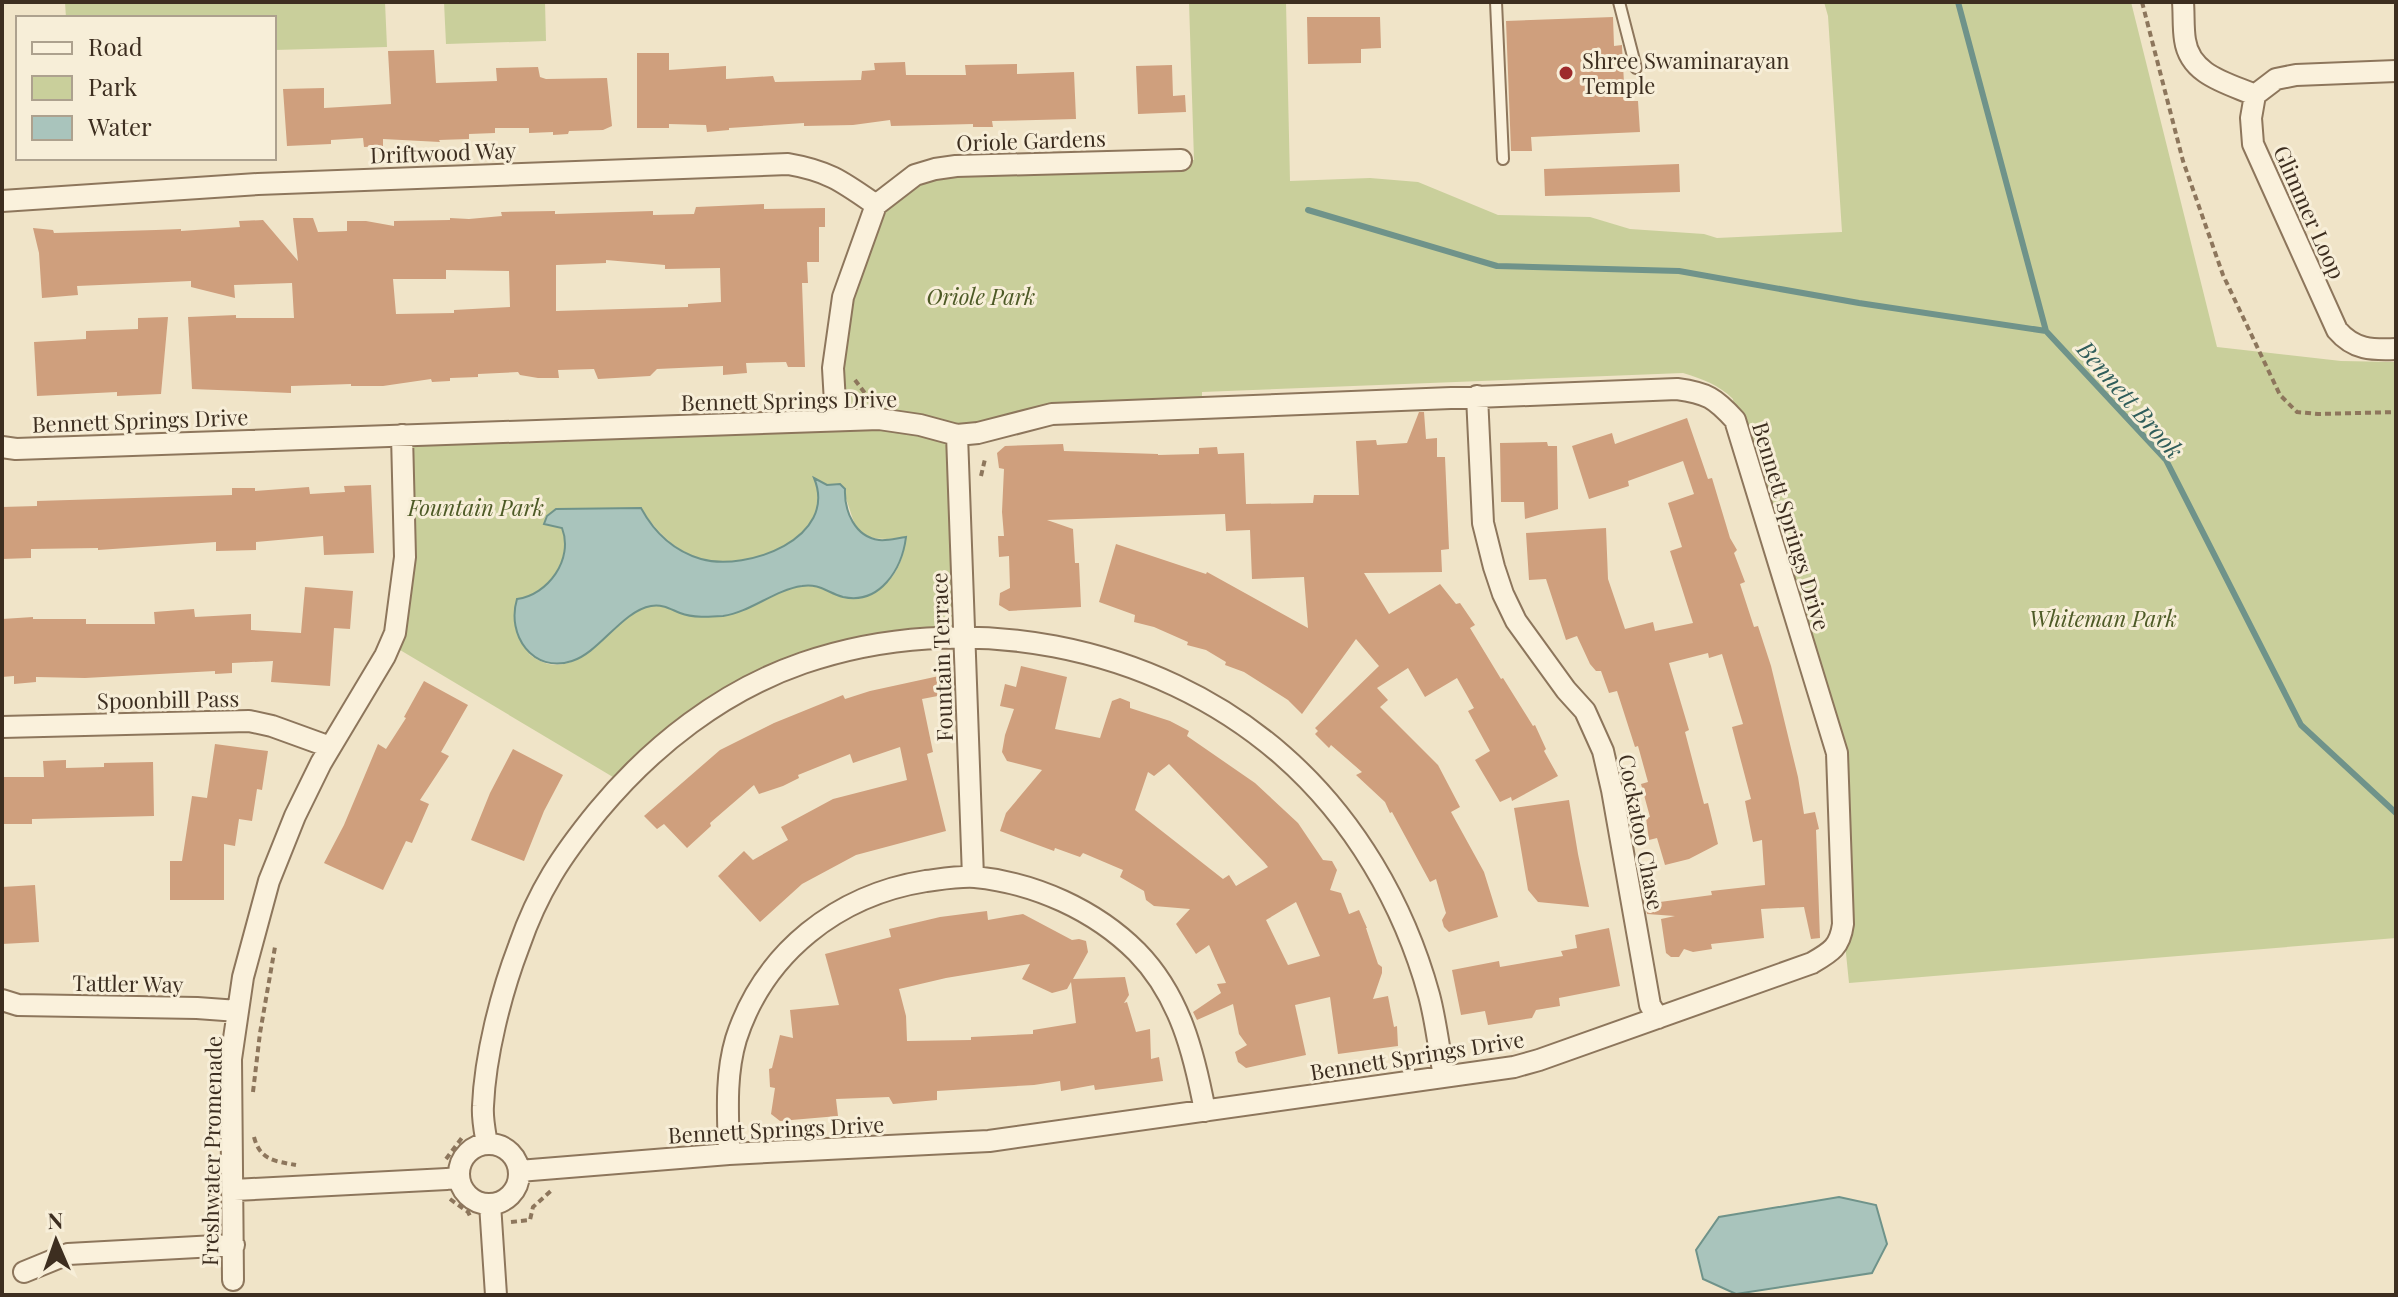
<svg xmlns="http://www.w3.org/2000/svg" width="2398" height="1297" viewBox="0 0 2398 1297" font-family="'Playfair Display',serif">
<rect width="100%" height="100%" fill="#f0e4c8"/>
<path fill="#c9cf9b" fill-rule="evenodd" d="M65,2H385L387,47L274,50V18H66Z
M444,2H545L546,41L446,44Z
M1189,2H1286L1290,181L1370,178L1418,182L1498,215L1590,217L1630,229L1704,234L1717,238L1842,232L1828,16L1824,2H2131L2217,347L2341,361L2396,362V938L1849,983L1843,924L1840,777L1735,420L1733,399C1719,385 1703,379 1683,373L1202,392V408L1052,414L957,435L964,638L919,639L764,680L623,783L390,644L402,435L836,420L833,368L862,240L900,185L978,164L1194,160ZM816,479L827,485L840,484C860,527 846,543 905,538C905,562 891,587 868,595C841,604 828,583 803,586C773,589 749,613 718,616C705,617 694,617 682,613C669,610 661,603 647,607C607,619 578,692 529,654L524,598C552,588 572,557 563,528L544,524L645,514C660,535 677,552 702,559C738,569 800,550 816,515C822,503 819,491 816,479Z"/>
<path fill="#a9c4bc" stroke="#6f938a" stroke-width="2" d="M814,478L827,485L840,484L845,489C844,511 855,537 879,540C888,541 897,538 906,537C902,569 880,605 843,597C828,593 819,583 802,586C774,590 751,612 723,616C709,617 693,618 680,613C670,609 663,604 651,606C622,611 599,653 572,661C533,674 506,635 517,599C548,595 574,559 562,528L544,524L547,516L556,509L641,508C654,532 674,551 701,559C747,572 839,538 814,478Z
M1839,1197L1876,1205L1887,1244L1872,1273L1736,1294L1703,1279L1696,1250L1719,1217Z"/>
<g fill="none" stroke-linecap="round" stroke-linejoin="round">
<path stroke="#6f938a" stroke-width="6" d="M1958,2L2046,331L2166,460L2301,725L2396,813
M1308,210L1497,266L1679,271L1859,303L2046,331"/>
</g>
<path fill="#cf9f7d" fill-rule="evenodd" d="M1307,17H1380L1381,48L1361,49V63L1308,64Z
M1613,17L1614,46L1622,45V47L1625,101H1638L1640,132L1531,137L1532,151H1511L1506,21Z
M434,50L436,83L497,81L496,68L538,67L540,77L546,79L607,78L612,126L603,130L569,131L568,134L553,135V132L529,133V128H495V133L469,134V139L439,140L440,142L383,139V146L364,147L363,138L331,140V144L287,146L283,89L324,88V108L391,104L388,51Z
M637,53H669V70L726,66V79L773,76L775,82L861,80L862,71L875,70L874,63L905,62L906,75H966L965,65L1017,64V74L1074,72L1076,119L992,121L993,127H973V124L891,126L890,120L853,125L804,126V123L729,128V130L707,132L706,125L669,124V128H637Z
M1172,65L1173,96L1185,95L1186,112L1138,114L1136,66Z
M1679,164L1680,192L1545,196L1544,169Z
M764,204V209L825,208V227H819V262H807L808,283H802L805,367H788L786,362L746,363L747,373L723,375V366L657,369L650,376L598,379L594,369L558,370L559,378H538L520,375L518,372L478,374V377L450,378V381L432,382L431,379L383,386H351V384L291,386V393L192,389L188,317L236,315V318H294L292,283L234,285L235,298L191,287V281L77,286L78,295L42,298L39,253L33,228L53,230L54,233L156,230L181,229V231L240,227L239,221L263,220L298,261L293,218H313L318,232L347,231V221H366L394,226V221L450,220V218L469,219L502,216L501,212L555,211V214L653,211V215L694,214L696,207ZM606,260L665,265V269L720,268L721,302L688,304V307L556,311V265L606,263ZM446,270L509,271L510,307L454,310V313L396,314L393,279H446Z
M168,317L161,394L117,396V392L37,396L34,342L86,339V331L138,329V318Z
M1419,412H1424L1426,439L1437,438V457H1445L1449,549L1441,550L1442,572L1364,573L1389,614L1440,584L1456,604L1460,603L1475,625L1470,628L1501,679L1503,678L1533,726L1535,725L1546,749L1544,751L1558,776L1512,801L1511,797L1500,802L1475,760L1490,751L1468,711L1474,708L1457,678L1425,697L1408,668L1377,688L1388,700L1380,707L1438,765L1460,807L1451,812L1484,872L1498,917L1449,932L1444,927L1442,920L1446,913L1436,879L1430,882L1392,812L1390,813L1385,802L1356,775L1362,772L1331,745L1329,748L1315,734L1318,731L1315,728L1379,666L1356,639L1302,714L1288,700L1244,672L1225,665L1226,662L1206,650L1187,645L1188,642L1154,627L1134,622L1135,615L1099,602L1116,544L1206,574L1207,572L1308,628L1304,577L1252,579L1250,530L1226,531L1225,514L1047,520L1073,529L1075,563H1079L1081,607L1009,611L999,605L1000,593L1010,588L1009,556L999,557L998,536H1004L1002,512L1004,469L999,468L997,453L1005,446L1063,444L1064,451L1158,454V455L1199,454V448L1217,447L1218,454L1244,453L1246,504L1313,503L1314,495H1359L1356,441L1376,440L1377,445L1407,443Z
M1687,418L1708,479L1712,478L1730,538L1737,550L1734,553L1745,582L1740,584L1754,627L1758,626L1771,666L1798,777L1804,814L1815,812L1819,829L1816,830L1820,938L1811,939L1804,907L1761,909L1764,938L1711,944L1712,949L1693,952L1684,949L1679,957H1671L1666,953L1661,919L1675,916L1647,914L1645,904L1712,895L1711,891L1765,885L1762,840L1753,842L1745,801L1751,799L1732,727L1743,724L1722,654L1709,658L1708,653L1669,663L1689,730L1685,732L1704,804L1708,803L1718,844L1689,859L1665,865L1657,838L1649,840L1646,818L1650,817L1641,784L1648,782L1638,746L1635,747L1617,691L1609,693L1601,671H1596L1590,664L1577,636L1566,640L1546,579L1529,580L1526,533L1606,528L1608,579L1625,629L1653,622L1655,631L1693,623L1670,551L1682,547L1668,503L1694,494L1683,461L1628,481L1629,486L1589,499L1572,446L1612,433L1615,444Z
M1547,442L1548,446H1557L1558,509L1525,519L1524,502H1501L1500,443Z
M371,485L374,553L324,555L323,536L256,542V550L216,551V542L98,550V548L31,549V558L2,559V507L37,506V501L232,495V488H255V491L309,487L310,494L345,492L344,486Z
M305,587L353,591L350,629L334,628L330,686L271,682L273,661L232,663V673L215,674V671L85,678L36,677V682L14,684V676L2,677V619L33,617V619H86V624H155L154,612L194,609L195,617L251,614V630L301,633Z
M1021,666L1067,677L1055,729L1100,738L1112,701L1120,698L1130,702V708L1170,721L1189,731L1187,736L1255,783L1298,823L1323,860L1332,861L1337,870L1330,890L1341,893L1349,914L1359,910L1367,928H1366L1378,964L1382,967V973L1373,999L1388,996L1394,1027L1397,1026L1398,1046L1338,1054L1330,997L1295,1005L1306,1055L1246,1068L1238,1062L1235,1052L1247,1045L1239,1034L1233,1004L1197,1020L1193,1012L1221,993L1217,984L1226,983L1209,945L1196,954L1176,924L1190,909L1154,906L1146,900L1144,891L1120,877L1123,870L1083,853L1080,857L1055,848L1054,851L1000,831L1006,813L1042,770L1007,761L1002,752L1005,735L1014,709L1000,706L1005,684L1016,687ZM1169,764L1264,862L1268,867L1236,886L1229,875L1223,879L1135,810L1148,772L1154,776ZM1296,902L1320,956L1288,965L1266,920Z
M939,676L943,695L922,699L933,752L927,754L946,831L856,855L802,884L760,922L718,876L744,851L753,860L788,840L781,827L833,799L907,780L900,747L853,763L850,754L798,775L799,778L783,786L759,794L754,785L710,823L711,826L687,848L664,824L657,829L644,816L720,750L774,723L843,695L845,699L870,691Z
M424,681L468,705L441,752L449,756L420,800L429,804L412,843L406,841L383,890L324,863L344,825L378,744L386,749L406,718L404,717Z
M215,744L268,751L262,790L257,789L252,821L239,819L235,846L224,844V900H170V861H182L192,796L207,798Z
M513,749L563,775L544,811L524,861L471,840L490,793Z
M66,760V768L104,767V763L153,762L154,816L32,819V824H2V777H44L43,761Z
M1569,800L1578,854L1589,907L1538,902L1528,890L1514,808Z
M35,885L39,942L2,944V887Z
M987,911L988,920L1023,914L1072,940L1079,939L1086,941L1088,952L1073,979L1125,977L1129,995L1124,1003L1127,1002L1136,1032L1150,1029L1151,1059L1159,1057L1163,1081L1095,1090L1094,1085L1061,1091L1060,1081L1034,1085L937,1091V1100L893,1104L889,1097L836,1099L838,1116L780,1121L771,1114L775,1088L770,1087L769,1069L772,1068L780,1035L793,1038L790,1010L839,1005L825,954L891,937L889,929L940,917ZM1030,964L1022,979L1052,993L1067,989L1071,982L1076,1023L1033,1030V1034L971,1037V1040L907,1041L906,1016L899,989L946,978Z
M1609,928L1620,986L1559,998L1560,1006L1536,1010L1532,1018L1488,1025L1485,1011L1461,1015L1452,970L1499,961L1500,967L1563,956L1561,951L1577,948L1575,935Z"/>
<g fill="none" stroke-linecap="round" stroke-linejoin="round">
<g stroke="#8d765c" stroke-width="14">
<path id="lane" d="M1496,2L1503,159
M1619,2L1636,68"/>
</g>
<g stroke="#8d765c" stroke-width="24">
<path id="street" d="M2183,2C2184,14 2183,28 2185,40C2190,75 2227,83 2255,95
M2396,71L2296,75L2276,79L2255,95L2251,118L2253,144L2337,330C2354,350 2372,350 2396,349
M2,201L258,184L788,164C829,171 843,182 876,205
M1477,396L1483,523L1494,567L1503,594L1516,621L1566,690L1585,711L1603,751L1612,790L1650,1005L1658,1018
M836,420L833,368L843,297L876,205L915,175L935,169L956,166L1181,160
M957,435L973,877
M2,447L16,449L879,419L920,425L957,435L978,433L1052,414L1677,389C1707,393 1715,398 1735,420L1837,753L1843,924C1840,947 1831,952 1812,963L1539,1060L1514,1067L989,1141L729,1154L519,1171
M2,727L249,721L272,726L330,747
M2,1000L18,1005L197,1008L238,1011
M487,1144C485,1132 482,1119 483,1106C485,1056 501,993 519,946C538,891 562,855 598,811C652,746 722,691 803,663C963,608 1154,643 1282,755C1354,818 1404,904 1429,995C1436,1021 1439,1050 1444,1076
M459 1174a30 30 0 1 1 60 0a30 30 0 1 1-60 0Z
M729,1154C728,1115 725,1076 736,1039C764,952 838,895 926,881C942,879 959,876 975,877C1035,883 1095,910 1137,952C1180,996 1194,1053 1205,1111
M234,1190L447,1179L459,1177
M490,1204L496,1295
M24,1272L68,1254L234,1245
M233,1280L231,1059L243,977L269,881L295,816L321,763L385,656L395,633L405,557L402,435"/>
</g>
<path stroke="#8d765c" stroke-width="4" stroke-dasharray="6 4" stroke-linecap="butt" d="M2142,2L2183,161L2223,275L2280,395L2297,412L2318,414L2396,412
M855,380L867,396L874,399
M981,476L985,459
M253,1092L260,1033L275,947
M254,1137C260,1160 274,1161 296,1165
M446,1159L464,1135
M450,1199L468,1212L470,1216
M511,1222L530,1220L533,1207L553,1189"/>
<use href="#lane" stroke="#faf1dc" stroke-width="10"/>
<use href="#street" stroke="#faf1dc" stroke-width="20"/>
</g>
<circle fill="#9e2a2b" stroke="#f7eed8" stroke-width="3" cx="1566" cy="73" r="8"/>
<g text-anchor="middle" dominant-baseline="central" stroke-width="6" stroke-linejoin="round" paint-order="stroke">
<g font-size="22" fill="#3d2e20" stroke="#f7eed8" text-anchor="start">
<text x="1582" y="60">Shree Swaminarayan<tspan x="1582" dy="25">Temple</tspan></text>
</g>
<g font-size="22" fill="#3d2e20" stroke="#f7eed8">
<text transform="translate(1031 140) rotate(-2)">Oriole Gardens</text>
<text transform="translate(443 152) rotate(-2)">Driftwood Way</text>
<text transform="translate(2310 212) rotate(66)">Glimmer Loop</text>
<text transform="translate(789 400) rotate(-1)">Bennett Springs Drive</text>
<text transform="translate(140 420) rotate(-2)">Bennett Springs Drive</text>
<text transform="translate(1792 526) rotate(73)">Bennett Springs Drive</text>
<text transform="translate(941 657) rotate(-92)">Fountain Terrace</text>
<text transform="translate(168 699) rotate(-1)">Spoonbill Pass</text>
<text transform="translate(1642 832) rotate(79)">Cockatoo Chase</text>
<text transform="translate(128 983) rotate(1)">Tattler Way</text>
<text transform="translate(1417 1055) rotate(-9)">Bennett Springs Drive</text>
<text transform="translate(776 1129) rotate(-3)">Bennett Springs Drive</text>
<text transform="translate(211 1151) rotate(-89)">Freshwater Promenade</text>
</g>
<g font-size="22" font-style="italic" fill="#4d5a26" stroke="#f7eed8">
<text x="981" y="296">Oriole Park</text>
<text x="476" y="507">Fountain Park</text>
<text x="2103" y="618">Whiteman Park</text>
</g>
<g font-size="24" font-style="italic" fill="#2f5d5a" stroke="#f7eed8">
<text transform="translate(2131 399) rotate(49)">Bennett Brook</text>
</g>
</g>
<rect width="2398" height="1297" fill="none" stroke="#3d2e20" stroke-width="8"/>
<rect x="16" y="16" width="260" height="144" fill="#f7eed8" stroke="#ada18e" stroke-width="2"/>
<rect x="32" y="42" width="40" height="12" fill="#faf1dc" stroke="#ada18e" stroke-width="2"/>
<text x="88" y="56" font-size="24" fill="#3d2e20">Road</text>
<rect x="32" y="76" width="40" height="24" fill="#c9cf9b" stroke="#ada18e" stroke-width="2"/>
<text x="88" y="96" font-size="24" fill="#3d2e20">Park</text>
<rect x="32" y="116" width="40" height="24" fill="#a9c4bc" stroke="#ada18e" stroke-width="2"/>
<text x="88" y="136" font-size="24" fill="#3d2e20">Water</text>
<g transform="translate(56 1241) rotate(358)" stroke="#f7eed8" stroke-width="6" paint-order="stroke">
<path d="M0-6L14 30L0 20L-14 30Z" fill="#3d2e20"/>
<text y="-12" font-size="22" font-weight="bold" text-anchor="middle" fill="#3d2e20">N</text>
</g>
</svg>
